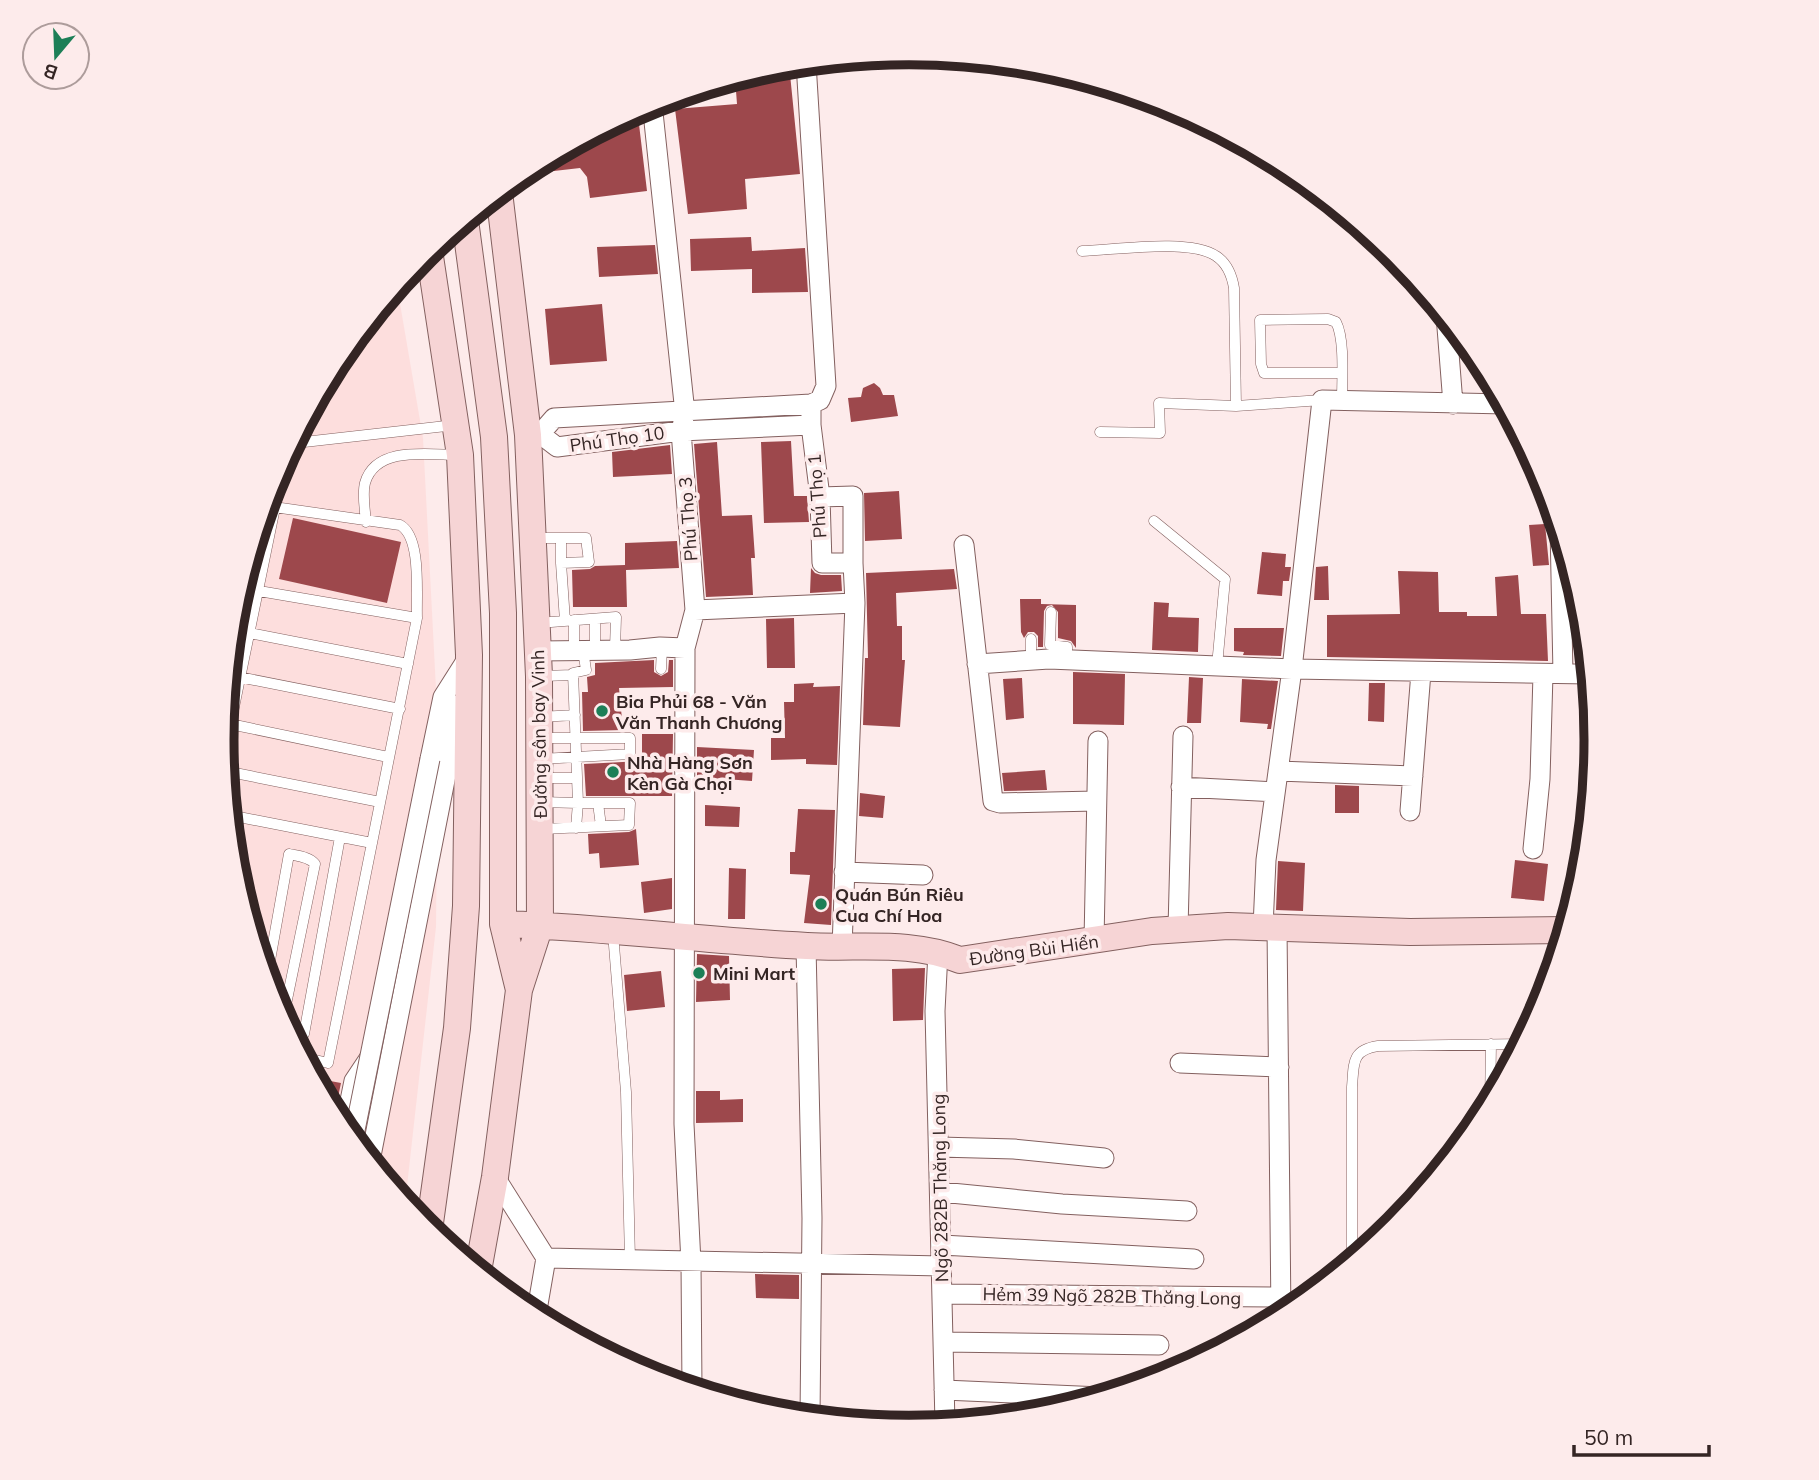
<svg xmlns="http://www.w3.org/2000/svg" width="1819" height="1480" viewBox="0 0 1819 1480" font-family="Mulish,sans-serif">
<rect width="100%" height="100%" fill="#fdebeb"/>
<path fill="#fddedd" d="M397,286L423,438L438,728L436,927L405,1204L338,1122L274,1003L235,874L222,740L235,605L274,477L338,358Z"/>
<path fill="#9d484c" d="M789,64L800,174L745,179L747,209L688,214L675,109L737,104L735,78L776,66Z
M638,116L647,191L590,198L587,177L580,168L519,175L528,168L622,118Z
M751,237L752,251L805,248L808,292L752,293V269L691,271L690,239Z
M655,245L658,274L599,277L597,247Z
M602,304L607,361L550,365L545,309Z
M874,383L880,388L883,395H894L898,416L851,422L848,398L861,397L863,388Z
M791,441L794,496H807L809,522L764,523L761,442Z
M717,442L722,516L752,515L755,558H751L753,595L706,597L694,444Z
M670,445L672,474L613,477L612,452Z
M899,491L902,539L865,541L864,493Z
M293,518L401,542L387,603L279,579Z
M1545,524L1549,565L1533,566L1529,525Z
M677,541L679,568L626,570L627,607H573L572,570L590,569L595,566L625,565V543Z
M1262,552L1286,554L1285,567H1291L1289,581H1283L1282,596L1257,594Z
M1328,566L1329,600H1314L1316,567Z
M811,568L815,573L821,575H841L842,591L810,593Z
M954,569L957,589L896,593L897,626H902V660H905L900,727L863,725L865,658H868L866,573Z
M1398,571L1438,572L1439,612H1467V616H1497L1495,577L1518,575L1521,614H1546L1548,661L1327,657V615L1400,614Z
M1020,599H1041V604L1076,605V648L1071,641L1058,638V612L1052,605L1047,606L1044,611L1043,647H1038V636L1034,632H1028L1024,638L1021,632Z
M1154,602L1169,603L1168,617L1199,618L1198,652L1152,650Z
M794,618L795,668H767L766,619Z
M1234,628H1284L1281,656L1243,655L1244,652L1234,651Z
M654,660V672L661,676L668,672L669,660H673V687L619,688L623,730L583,731L582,692H588L587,677L595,675V663Z
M1073,672L1125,674L1124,725L1073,724Z
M1189,677L1203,678L1201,723H1187Z
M1022,678L1024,718L1006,720L1003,679Z
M1242,679L1278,681L1271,729H1267L1268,724L1240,722Z
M814,683L813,687L840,686L837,765L806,764V759L771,760V738H785L784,702H794V684Z
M1369,683H1385L1384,722L1368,721Z
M642,734H673L672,796H586L584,764L642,761Z
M697,747L754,750L752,781L697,777Z
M1045,770L1047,790L1004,791L1002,773Z
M1335,785L1359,786V813H1335Z
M860,793L885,796L883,818L859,816Z
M705,805L740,807L739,827L705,826Z
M798,809L835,810L831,925L804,923L810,875L790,874V852H795Z
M636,829L639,865L600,868L599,853L589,854L588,834L629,832Z
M1515,860L1548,864L1544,901L1511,898Z
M1278,861L1305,863L1303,911L1276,910Z
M729,868L746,869L745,919H728Z
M672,878V909L644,913L641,882Z
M697,954L729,956L730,1000L696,1002Z
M925,968L923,1020L893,1021L892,969Z
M661,971L665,1007L627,1011L624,975Z
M314,1078L341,1083L334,1116Z
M696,1091H720V1100L743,1099V1122L696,1123Z
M755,1274L799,1275V1299L756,1298Z"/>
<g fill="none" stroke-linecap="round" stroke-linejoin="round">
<g stroke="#83605f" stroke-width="11">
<path id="lane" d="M1082,251C1115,250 1190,238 1216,256C1227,263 1232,276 1234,288L1236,406
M1342,373H1264L1261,364L1260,320L1328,319L1336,322C1345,339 1342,380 1342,400
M1100,432L1160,433L1159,403L1236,406L1322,400
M274,507L400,525C422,537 416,595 417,618L328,1063L303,1057
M1154,521L1225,579L1217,666
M366,522C365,510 362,494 365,483C376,445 430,455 459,455
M536,538H586L589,562L561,563L565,621
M561,538V563
M259,591L417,618
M1051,612L1050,645L1067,647V659
M538,623L616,617L615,649
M250,633L408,664
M595,649V619
M574,650V620
M1031,660V639
M661,669L662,647
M542,676L573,675
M239,677L400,709
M540,717L575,715
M230,724L388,757
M541,738H630V754L541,759
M224,756L286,454L304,442L455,425
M225,771L380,802
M541,778H577
M541,802L578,803L576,828
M598,803L601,826
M229,815L372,843
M542,829L629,825L630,803H578L573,673L586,670L583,650
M613,933L626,1092L630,1260
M267,977L289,854C298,856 310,857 315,864L283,1019
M289,1031L304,1034L340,837
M1490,1105L1491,1044
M1352,1262V1087C1354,1064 1351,1050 1378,1046L1523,1044"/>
</g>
<g stroke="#83605f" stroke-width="21">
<path id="street" d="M806,63L826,386L820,400L811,404V425L820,497L822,563H853L855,603L842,947
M652,103L685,413L681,431L695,610L685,648L684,1124L691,1263L692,1389
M1446,315L1453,404
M540,434L554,418L811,404
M540,434L557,447L681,431L811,425
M820,497L853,496V563
M1560,527L1563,674
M964,545L993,801L1000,803L1096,801
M695,610L855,603
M538,651L630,650L660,647L685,648
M977,664L1049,659L1292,669L1590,674
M430,759L443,697L469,656
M1278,771L1413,776
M1181,787L1275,792
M1410,811L1421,672
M1533,849L1540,779L1543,674
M844,872L923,875
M1263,927L1266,860L1292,669L1322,400L1506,404
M1277,927L1281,1317
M1178,929L1183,736
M1094,941L1098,741
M806,946L812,1218L810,1418
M938,952L935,1011L945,1424
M1180,1063L1279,1067
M344,1130L354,1081L370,1057
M939,1147L1014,1149L1104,1158
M370,1161L460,704
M495,1177L546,1258L942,1266
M941,1192L1062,1204L1187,1211
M942,1245L1194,1259
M942,1294L1281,1297
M536,1316L546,1258
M943,1342L1159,1345
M944,1390L1101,1397"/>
</g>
<g stroke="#83605f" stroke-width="28">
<path id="secondary" d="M465,220L494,437L503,613V924L519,990
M429,250L460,455L469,655L466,906L457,1028L429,1230
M503,924C605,927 706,941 807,946C859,949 911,940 960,960L1152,931L1228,926L1410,932L1567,930
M478,1271L495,1177L519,990L540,925L539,676L528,435L499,192"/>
</g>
<use href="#lane" stroke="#fff" stroke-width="10"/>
<use href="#street" stroke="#fff" stroke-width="19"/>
<use href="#secondary" stroke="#f6d4d5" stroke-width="26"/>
<g stroke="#83605f" stroke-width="21" stroke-linecap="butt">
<path id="street-bridge" d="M353,1140L430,759"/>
</g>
<use href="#street-bridge" stroke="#fff" stroke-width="19"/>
</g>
<g fill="#1d7f57" stroke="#fdebeb" stroke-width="2.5">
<circle cx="602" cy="711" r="7"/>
<circle cx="613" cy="772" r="7"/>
<circle cx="821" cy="904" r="7"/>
<circle cx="699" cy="973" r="7"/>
</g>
<g text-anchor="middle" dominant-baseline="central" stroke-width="7" stroke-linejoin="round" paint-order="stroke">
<g font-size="18" fill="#342524" stroke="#fdebeb">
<text transform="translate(617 439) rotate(-8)">Phú Thọ 10</text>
<text transform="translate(817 496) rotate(-94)">Phú Thọ 1</text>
<text transform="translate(688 519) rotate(-94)">Phú Thọ 3</text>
<text transform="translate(539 734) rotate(-91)">Đường sân bay Vinh</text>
<text transform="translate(1034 950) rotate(-8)">Đường Bùi Hiển</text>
<text transform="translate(940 1188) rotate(-91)">Ngõ 282B Thăng Long</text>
<text transform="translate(1112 1296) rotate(1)">Hẻm 39 Ngõ 282B Thăng Long</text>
</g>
<g font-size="18" font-weight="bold" fill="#342524" stroke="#fdebeb" text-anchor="start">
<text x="616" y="701">Bia Phủi 68 - Văn<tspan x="616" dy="21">Văn Thanh Chương</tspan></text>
<text x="627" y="762">Nhà Hàng Sơn<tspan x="627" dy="21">Kèn Gà Chọi</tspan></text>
<text x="835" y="894">Quán Bún Riêu<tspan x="835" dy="21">Cua Chí Hoa</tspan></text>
<text x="713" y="973">Mini Mart</text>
</g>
</g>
<path d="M0 0H1819V1480H0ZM234 740a675 675 0 1 1 1350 0a675 675 0 1 1-1350 0Z" fill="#fdebeb" fill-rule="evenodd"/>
<path fill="none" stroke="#342524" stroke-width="9" d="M234 740a675 675 0 1 1 1350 0a675 675 0 1 1-1350 0Z"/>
<g transform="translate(56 56) rotate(199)"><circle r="33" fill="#fdebeb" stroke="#ad9c9b" stroke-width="2"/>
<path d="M0-5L12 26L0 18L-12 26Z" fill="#1d7f57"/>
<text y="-10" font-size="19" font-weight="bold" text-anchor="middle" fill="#342524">B</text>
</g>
<path d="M1574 1445v10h135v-10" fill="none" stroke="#342524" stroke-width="3.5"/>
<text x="1584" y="1445" font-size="21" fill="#342524" stroke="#fdebeb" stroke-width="5" paint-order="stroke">50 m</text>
</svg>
